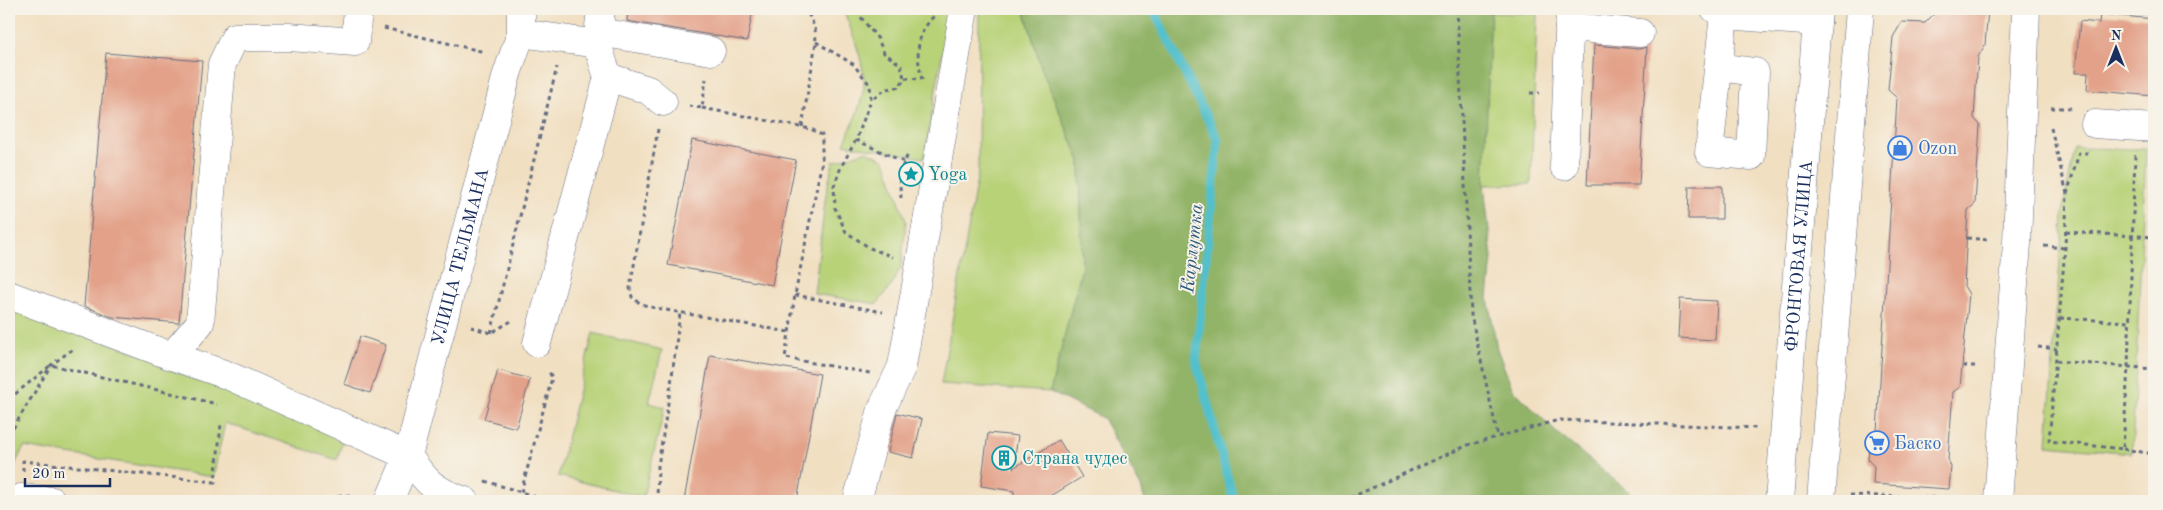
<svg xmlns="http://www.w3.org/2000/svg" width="2163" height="510" font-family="'Old Standard TT',serif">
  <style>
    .green { fill: #b8d278; stroke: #6a806b }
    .forest { fill: #92b468; stroke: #567263 }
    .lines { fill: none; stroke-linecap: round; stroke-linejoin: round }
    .stream { stroke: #53c0cb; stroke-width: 9 }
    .building { fill: #e3a189 }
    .minor-casing { stroke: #666d81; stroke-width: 29 }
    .path { stroke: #666d81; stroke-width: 3; stroke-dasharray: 4 4; stroke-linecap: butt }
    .minor { stroke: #fff; stroke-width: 28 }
    .labels { text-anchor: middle; stroke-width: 4; stroke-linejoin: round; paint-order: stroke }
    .shop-label { font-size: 18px; fill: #366cbe; stroke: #f7f3e8; text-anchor: start }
    .culture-label { font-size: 18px; fill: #0d838f; stroke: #f7f3e8; text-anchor: start }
    .street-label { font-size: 18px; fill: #1b2f5e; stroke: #f7f3e8 }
    .water-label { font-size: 19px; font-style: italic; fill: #2c5a7f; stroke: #f7f3e8 }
  </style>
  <rect width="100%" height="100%" fill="#f7f3e8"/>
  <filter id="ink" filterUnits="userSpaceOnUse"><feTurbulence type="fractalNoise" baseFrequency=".02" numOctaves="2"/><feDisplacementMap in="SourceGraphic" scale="10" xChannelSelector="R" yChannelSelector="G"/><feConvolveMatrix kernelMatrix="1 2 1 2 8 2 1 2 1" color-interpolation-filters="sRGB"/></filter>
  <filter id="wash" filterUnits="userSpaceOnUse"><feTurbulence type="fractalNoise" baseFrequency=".0096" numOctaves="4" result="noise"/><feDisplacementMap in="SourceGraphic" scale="20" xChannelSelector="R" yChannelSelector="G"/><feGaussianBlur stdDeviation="1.12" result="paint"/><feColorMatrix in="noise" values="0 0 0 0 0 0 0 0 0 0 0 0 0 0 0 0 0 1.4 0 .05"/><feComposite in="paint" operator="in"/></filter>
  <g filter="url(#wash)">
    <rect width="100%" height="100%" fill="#f1dfc1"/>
    <path class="green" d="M843 9H950L924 158 844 144C851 126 865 100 864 80 863 59 851 29 843 9Z
      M979 9H1024L1042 70 1080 161 1082 268 1050 392 941 384 978 173Z
      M1490 13 1537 14 1531 184 1484 185Z
      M2075 148 2146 149 2132 453 2047 445 2064 203Z
      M867 151 885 160 906 221 901 267 891 286 877 304 814 294 826 194 833 162Z
      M9 306 223 384 343 439 337 460 225 423 213 477 24 447 11 472 9 483Z
      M593 333 662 350 649 403 665 407 643 497 558 476Z"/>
    <path class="forest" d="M1024 9H1491L1484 185 1492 258 1488 298 1497 349 1512 388 1557 433 1634 496 1637 501H1145L1141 487 1103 418 1050 392 1082 268 1080 161 1042 70Z"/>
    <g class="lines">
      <path class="stream" d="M1153 9 1218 140 1196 361 1234 501"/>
    </g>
    <g id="blocks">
      <path class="building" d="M628 9H753L747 41 627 21Z
        M1939 9H1988L1985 45 1978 57 1974 118 1980 125 1975 204 1968 210 1964 286 1969 294 1960 387 1953 392 1948 459 1951 467 1949 489 1873 484 1874 466 1868 460 1870 435 1877 432 1897 98 1888 90 1893 37 1902 22 1925 23Z
        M2100 14 2154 19V96L2087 90 2088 73H2075L2080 21 2099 23Z
        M1594 45 1639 49 1647 47 1639 185H1587Z
        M106 53 202 61 179 323 112 317 84 306Z
        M692 140 796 160 772 285 668 265Z
        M1689 186H1722V219H1688Z
        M1680 299 1717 301 1715 340 1678 338Z
        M360 336 386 345 370 393 344 384Z
        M710 355 820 374 797 501H684Z
        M498 370 530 379 516 428 484 419Z
        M897 413 922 419 913 458 888 452Z
        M988 433 1018 436 1013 468 1059 440 1082 477 1051 496V501H1014V491L981 486Z"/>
    </g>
  </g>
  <g filter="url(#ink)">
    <use href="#blocks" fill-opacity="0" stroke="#666d81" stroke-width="1"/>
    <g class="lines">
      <g class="minor-casing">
        <g id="minor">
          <path d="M1715 9 1724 15 1817 22"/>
          <path d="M1569 27 1640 33"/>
          <path d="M599 32 711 51"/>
          <path d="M521 33 597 44 601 9"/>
          <path d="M1718 67 1755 72 1751 156 1709 152 1724 15"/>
          <path d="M608 77 648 90 663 102"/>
          <path d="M2095 124 2154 128"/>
          <path d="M1564 166 1570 9"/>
          <path d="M9 295 166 354 227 375 408 456C426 482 434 491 465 501"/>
          <path d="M537 343 608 77 597 44"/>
          <path d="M172 356 200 323 222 64 235 37H289L355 42 358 9"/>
          <path d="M21 501V498L52 501"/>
          <path id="s1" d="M389 501 408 456 507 74 521 33V9"/>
          <path d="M857 501 882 409 902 366 964 9"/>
          <path id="s2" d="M1779 501 1818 9"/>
          <path d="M1821 501 1860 9"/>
          <path d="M1998 501 2017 243 2026 9"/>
        </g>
      </g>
      <path class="path" d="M1457 9 1471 315 1498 437
        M856 11 878 39 884 53 901 65 904 78 900 87 886 89 871 100
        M384 28 485 52
        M816 42 853 64 870 85 871 100 856 140 841 167 834 186 835 208 846 232 870 248 893 257
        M905 78 921 79
        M922 80C916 54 915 36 934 16
        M1530 93H1539
        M689 106 702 108 706 79
        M702 108 811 129 822 135V161L795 295 785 358 870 373
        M2051 108H2072
        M802 127 816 42 815 28 806 9
        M2051 128 2067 194 2065 248 2049 441 2123 449 2128 367 2135 155
        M658 129 630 288 632 297 641 304 655 308 789 332
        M856 140 904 162
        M2067 194 2079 153H2089
        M901 198 899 174 909 152
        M2066 232 2154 237
        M1967 238 1990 240
        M2044 246 2065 248
        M795 295 883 312
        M2060 318 2130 322
        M471 327 491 333 513 320
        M491 333 557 67
        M2038 347 2057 349
        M2056 361 2154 369
        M1963 366H1979
        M9 399 51 365 217 404
        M9 435 51 365 73 349
        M2123 449 2154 454
        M23 471V461L215 482 221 424
        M485 481 550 501
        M521 492 552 378 548 369
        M1850 495 1971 499
        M331 501 341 495 351 496
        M657 501 658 466 671 384 680 313
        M1343 501 1468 445 1559 420 1757 428"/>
      <use href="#minor" class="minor"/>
    </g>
  </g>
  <defs>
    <g id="shop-ring" transform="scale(1.25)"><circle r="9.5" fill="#f7f3e8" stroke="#3f7fe0" stroke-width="1.5"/><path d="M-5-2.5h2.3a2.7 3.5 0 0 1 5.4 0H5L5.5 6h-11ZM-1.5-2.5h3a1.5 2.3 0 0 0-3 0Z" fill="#3f7fe0"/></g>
    <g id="sight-ring" transform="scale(1.25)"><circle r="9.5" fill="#f7f3e8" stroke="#0f9aa8" stroke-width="1.5"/><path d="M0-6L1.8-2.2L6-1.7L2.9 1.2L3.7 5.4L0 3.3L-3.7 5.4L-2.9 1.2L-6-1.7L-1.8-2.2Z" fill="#0f9aa8"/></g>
    <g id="supermarket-ring" transform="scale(1.25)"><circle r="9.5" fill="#f7f3e8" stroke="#3f7fe0" stroke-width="1.5"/><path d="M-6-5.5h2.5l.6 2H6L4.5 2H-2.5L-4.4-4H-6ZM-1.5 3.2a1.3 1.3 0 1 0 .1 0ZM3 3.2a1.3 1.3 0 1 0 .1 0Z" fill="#3f7fe0"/></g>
    <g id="building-ring" transform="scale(1.25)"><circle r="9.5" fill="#f7f3e8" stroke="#0f9aa8" stroke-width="1.5"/><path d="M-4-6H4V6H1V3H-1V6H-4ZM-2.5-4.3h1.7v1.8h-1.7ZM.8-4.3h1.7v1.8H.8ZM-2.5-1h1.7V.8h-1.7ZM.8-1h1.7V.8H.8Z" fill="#0f9aa8"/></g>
  </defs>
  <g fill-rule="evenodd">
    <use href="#shop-ring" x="1900" y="148"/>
    <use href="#sight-ring" x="911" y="174"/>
    <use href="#supermarket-ring" x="1877" y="443"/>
    <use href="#building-ring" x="1004" y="458"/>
  </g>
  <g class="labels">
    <g class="shop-label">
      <text x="1918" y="154">Ozon</text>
      <text x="1894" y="449">Баско</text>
    </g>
    <g class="culture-label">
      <text x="928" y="180">Yoga</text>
      <text x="1022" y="464">Страна чудес</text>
    </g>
    <g class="street-label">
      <text dy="6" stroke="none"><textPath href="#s2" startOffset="246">ФРОНТОВАЯ УЛИЦА</textPath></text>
      <text dy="6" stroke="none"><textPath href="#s1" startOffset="255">УЛИЦА ТЕЛЬМАНА</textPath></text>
    </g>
    <g class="water-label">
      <text transform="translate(1191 248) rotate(-84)" y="7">Карлутка</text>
    </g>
  </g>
  <rect width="2163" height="510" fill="none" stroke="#f7f3e8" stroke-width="30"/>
  <g transform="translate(2116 48)" stroke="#f7f3e8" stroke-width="4" paint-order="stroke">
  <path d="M0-4L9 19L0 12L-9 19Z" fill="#1b2f5e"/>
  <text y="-8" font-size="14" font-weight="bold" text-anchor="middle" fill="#1b2f5e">N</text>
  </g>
  <path d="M25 478v8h85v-8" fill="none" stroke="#1b2f5e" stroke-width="2.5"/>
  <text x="32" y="478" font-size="15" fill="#1b2f5e" stroke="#f7f3e8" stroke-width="4" paint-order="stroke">20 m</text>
</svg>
